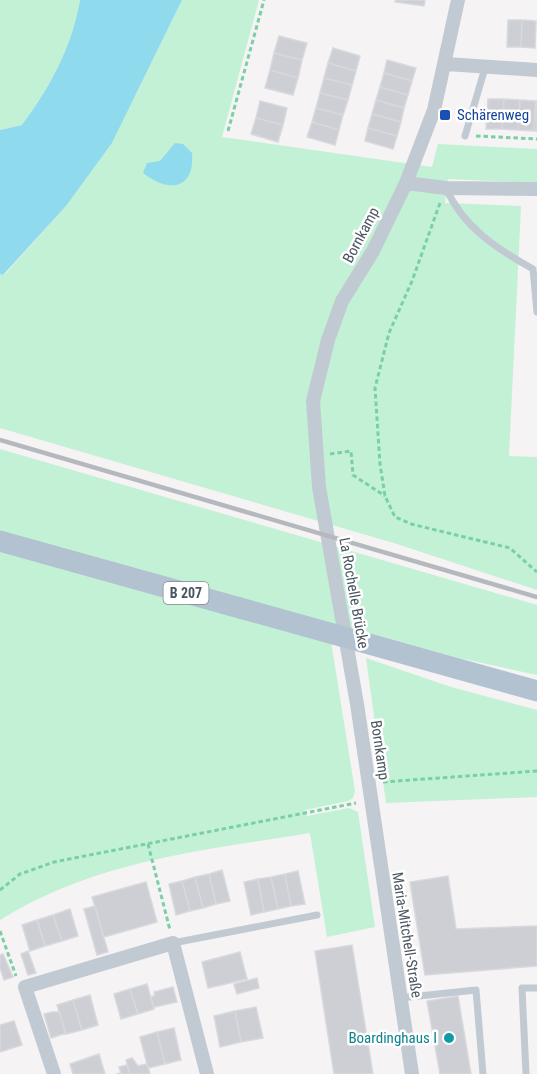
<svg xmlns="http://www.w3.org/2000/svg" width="537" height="1074" font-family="'Roboto Condensed',sans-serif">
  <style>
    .green { fill: #c3f1d5 }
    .water { fill: #90daee }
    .building { fill: #cdcfd5; stroke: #d7d9de; stroke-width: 1.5 }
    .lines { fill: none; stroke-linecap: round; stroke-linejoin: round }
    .path { stroke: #7ad0a6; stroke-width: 3; stroke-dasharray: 4.5 3; stroke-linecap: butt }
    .service { stroke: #c1cad2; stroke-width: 7 }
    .minor { stroke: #c1cad2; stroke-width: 14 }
    .primary { stroke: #b3c2d1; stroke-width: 21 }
    .rail { stroke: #b5b8bd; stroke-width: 4.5 }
    .transit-dot { fill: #1a4fb4; stroke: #fff; stroke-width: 2 }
    .culture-dot { fill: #0f9aa8; stroke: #fff; stroke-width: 2 }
    .labels { text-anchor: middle; stroke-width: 5; stroke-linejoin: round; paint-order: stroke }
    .shield { fill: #fff; stroke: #808990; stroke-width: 1.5 }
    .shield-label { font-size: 14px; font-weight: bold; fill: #4a5661 }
    .transit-label { font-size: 15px; fill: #164399; stroke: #fff; text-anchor: start }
    .street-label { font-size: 15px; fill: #4a5661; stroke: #fff }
    .culture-label { font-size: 15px; fill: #0d838f; stroke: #fff; text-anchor: end }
  </style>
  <rect width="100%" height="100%" fill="#f5f3f3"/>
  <path class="green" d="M0 0H80C72 47 50 87 22 125L0 130Z
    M182 0H259L222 137 432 167 438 144 537 149V183L448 179 445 203 521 206 509 456 537 457V590L397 544 0 428V274L4 275 66 206 112 143Z
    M0 449 537 605V675L459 658 328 623 355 791 353 798 348 801 305 810 307 816 349 808 358 812 375 927 327 937 310 833C200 851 97 860 0 920Z
    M366 658 451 687 537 710V797L386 803Z"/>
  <path class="water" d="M80 0H182L112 143 66 206 3 275 0 274V130L22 125C50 87 72 47 80 0Z
    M175 143 183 144 192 153C195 190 168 193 143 173L147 163 160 161Z"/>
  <path class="building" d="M396 0H425L424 6 395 2Z
    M508 20H522L521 47H507Z
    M522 20 536 21 535 48 521 47Z
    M279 36 307 43 302 60 274 53Z
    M333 48 360 56 356 71 328 63Z
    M274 53 302 60 298 78 270 70Z
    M387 60 416 68 412 81 384 73Z
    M328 63 356 71 352 85 324 78Z
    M270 70 298 78 293 95 265 88Z
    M384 73 412 81 408 95 380 87Z
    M324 78 352 85 348 100 320 93Z
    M380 87 408 95 404 108 376 100Z
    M320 93 348 100 343 115 316 108Z
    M488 99H504L502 129H486Z
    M504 99 520 100 518 130 502 129Z
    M376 100 404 108 401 122 372 114Z
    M520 100 536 101 534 131 518 130Z
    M260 101 287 108 283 125 256 118Z
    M536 101H537V131H534Z
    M316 108 343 115 339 130 312 122Z
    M372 114 401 122 397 136 368 128Z
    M256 118 283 125 278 142 251 134Z
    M312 122 339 130 335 145 307 137Z
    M368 128 397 136 393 149 365 141Z
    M222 870 230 901 216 904 209 874Z
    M298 871 305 904 291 906 285 874Z
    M209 874 216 904 203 908 195 877Z
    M285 874 291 906 278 909 271 877Z
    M448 876 456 929 537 926V966L425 975 410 882Z
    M195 877 203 908 190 911 182 881Z
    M271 877 278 909 264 912 258 879Z
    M258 879 264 912 251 915 244 882Z
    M182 881 190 911 176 915 169 884Z
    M146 882 157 922 104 937 92 897Z
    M95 906 108 952 97 955 84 909Z
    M70 909 78 936 62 941 53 915Z
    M53 915 62 941 45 946 37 920Z
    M37 920 45 946 30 951 22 925Z
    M352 945 373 1074H334L315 951Z
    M28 951 36 973 28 975 21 954Z
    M240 952 247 979 208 988 202 962Z
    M3 954 13 977 4 980 0 968V955Z
    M257 978 259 988 237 994 234 984Z
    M147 984 154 1009 138 1014 130 989Z
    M173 987 177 1002 154 1007 151 997 155 995 154 992Z
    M130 989 138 1014 121 1019 114 994Z
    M90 995 98 1025 82 1030 73 1000Z
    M458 996 471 1074H440L427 1001Z
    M73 1000 82 1030 66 1034 57 1005Z
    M256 1007 263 1038 241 1042 235 1011Z
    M235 1011 241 1042 220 1047 214 1016Z
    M52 1012H59L66 1033 51 1038 44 1014Z
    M14 1021 22 1045 0 1052V1025Z
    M174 1028 181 1060 165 1064 157 1032Z
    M157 1032 165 1064 148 1068 140 1037Z
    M99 1054 105 1074H73L70 1064Z
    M132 1058 138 1066 147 1064 150 1074H130L126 1060Z
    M127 1065 130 1074H116L121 1073 119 1067Z"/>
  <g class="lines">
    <path class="path" d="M228 131 264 0
      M476 136 537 139
      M440 203 412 281 389 333 375 388 380 464 385 496 395 517 411 524 510 548 537 572
      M330 454 351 451 353 475 385 496
      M383 782 537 771
      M148 844 170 930
      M0 890 20 874 54 862 356 803
      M0 931 16 976"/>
    <path class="service" d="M465 136 485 68
      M446 188C463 227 497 249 533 269L537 312
      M173 943 317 915
      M400 998 476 990 483 1074
      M526 1074 522 988H537"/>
    <path class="minor" d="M446 64 537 70
      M406 183 446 188 537 189
      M54 1074 25 987 173 943 207 1074
      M412 1074 357 704 319 487 313 401 328 340 342 301 373 251 406 183 434 110 458 0"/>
    <path class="primary" d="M0 541 537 691"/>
    <path class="rail" d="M0 440 537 597"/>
  </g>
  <rect class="transit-dot" x="439" y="109" width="12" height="12" rx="3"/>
  <circle class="culture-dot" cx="449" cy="1038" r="6"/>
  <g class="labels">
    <rect class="shield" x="163.5" y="582" width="45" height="22" rx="4.5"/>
    <g class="shield-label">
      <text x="186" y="598">B 207</text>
    </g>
    <g class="transit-label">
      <text x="457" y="120">Schärenweg</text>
    </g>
    <g class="street-label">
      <text transform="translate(361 235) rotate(-62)" y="5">Bornkamp</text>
      <text transform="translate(354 593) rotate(80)" y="5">La Rochelle Brücke</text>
      <text transform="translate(380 750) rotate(82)" y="5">Bornkamp</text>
      <text transform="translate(407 935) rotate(81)" y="5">Maria-Mitchell-Straße</text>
    </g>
    <g class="culture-label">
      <text x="437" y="1043">Boardinghaus I</text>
    </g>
  </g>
</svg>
